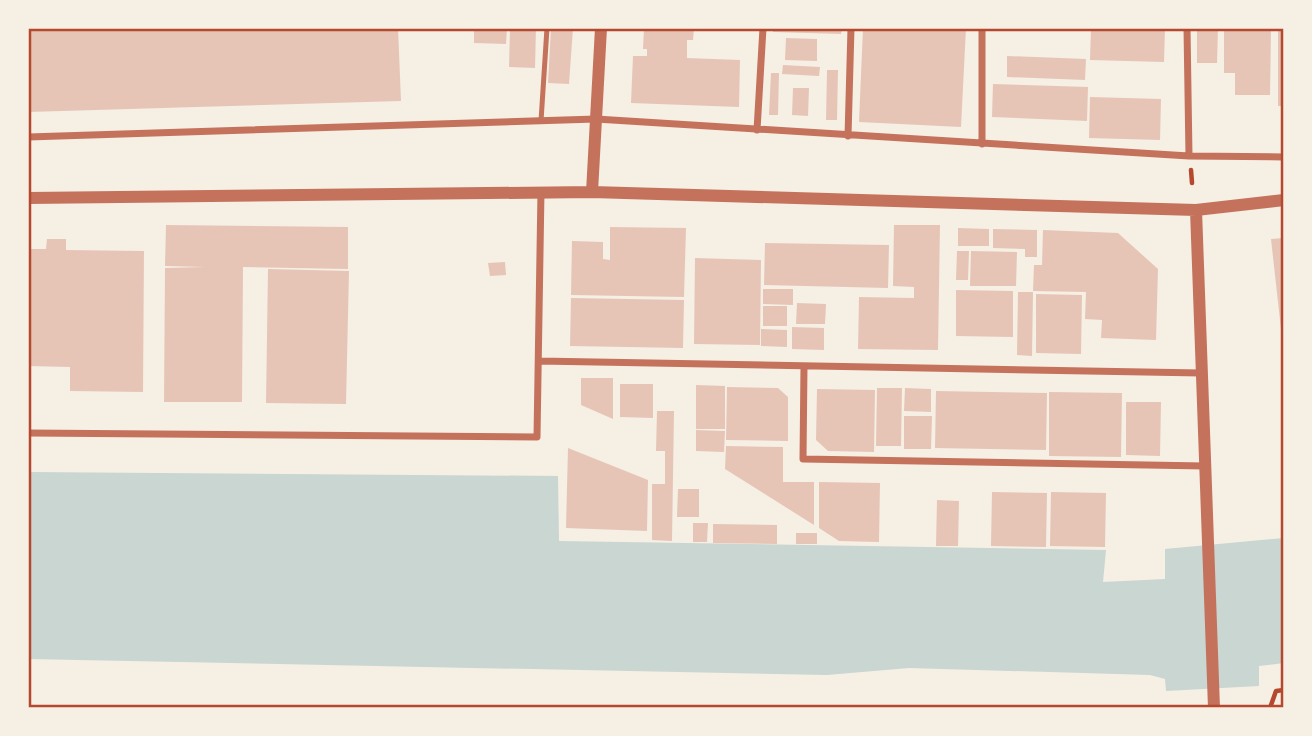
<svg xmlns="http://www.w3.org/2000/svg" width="1312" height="736" font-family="Mulish,sans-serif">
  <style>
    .water { fill: #c9d6d2 }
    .building { fill: #e6c5b7 }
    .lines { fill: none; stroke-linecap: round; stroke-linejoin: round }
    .path { stroke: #b5482f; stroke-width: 4.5 }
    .service { stroke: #c5725c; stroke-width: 5 }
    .minor { stroke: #c5725c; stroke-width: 7 }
    .tertiary { stroke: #c5725c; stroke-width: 12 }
    .neatline { fill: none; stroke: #b5482f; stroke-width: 2.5 }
  </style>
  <rect width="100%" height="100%" fill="#f6efe4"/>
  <path class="water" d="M28 472 558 476 559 541 1106 550 1103 582 1165 579V549L1284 538V663L1259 666V686L1166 691 1165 679 1150 675 909 668 827 675 28 659Z"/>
  <path class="building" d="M28 28H398L401 101 28 112Z
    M474 28H507L506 44 474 43Z
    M510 28H536L535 68 509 67Z
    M551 28H573L569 84 548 83Z
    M644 28H694L693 40H687V58L740 60 739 107 631 103 633 56H647V49H643Z
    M773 28H842L841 34 773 32Z
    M863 28H966L961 127 859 122Z
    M1091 28H1165L1164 62 1090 60Z
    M1197 28H1218L1217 63H1197Z
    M1224 28H1271L1270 95H1235V73H1224Z
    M1278 28H1284V106H1278Z
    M786 38 817 39V61L785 60Z
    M1007 56 1086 59 1085 80 1007 77Z
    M783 65 820 67 819 76 782 74Z
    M827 70H838L837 120H826Z
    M771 73H779L778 115H769Z
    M993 84 1088 87 1087 121 992 117Z
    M793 88H809L808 116 792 115Z
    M1090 97 1161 99 1160 140 1089 138Z
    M166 225 348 227V269L243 267 242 402H164L165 268 205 267 165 266Z
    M894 225H940L938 350 858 349 859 297 914 298V287L893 286Z
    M610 227 686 228 684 297 571 295 572 241 603 242V259L610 260Z
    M958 228 989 229V246H958Z
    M993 229 1037 230V257H1025V249L993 248Z
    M1043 230 1118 233 1158 269 1156 340 1101 338 1102 320 1085 319 1086 292 1033 291 1034 265H1042Z
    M1284 238V338H1282L1271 239Z
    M47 239H66V250L144 251 143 392 70 391V367L28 366V249H46Z
    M765 243 889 245 888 288 764 285Z
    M957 251H969L968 280H956Z
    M971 251 1017 252 1016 286H970Z
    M695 258 761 260 760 345 694 344Z
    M505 262 506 275 490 276 488 263Z
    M268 269 349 271 346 404 266 403Z
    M763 289H793V305L763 304Z
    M956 290 1013 291V337L956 336Z
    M1018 292H1033L1032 356 1017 355Z
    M1036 294 1082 295 1081 354 1036 353Z
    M571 298 684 300 683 348 570 346Z
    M797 303 826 304 825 324H796Z
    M763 306H787V326H763Z
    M792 327 824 328V350L792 349Z
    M761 329 787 330V347L761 346Z
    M581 378H613V419L581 405Z
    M620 384H653V418L620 417Z
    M696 385 725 386V429H696Z
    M727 387 778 388 788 397V441L726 440Z
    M877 388H902L901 446H876Z
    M905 388 931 389V412L904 411Z
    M817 389 875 390 874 452 828 451 816 440Z
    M936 391 1047 393 1046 450 935 448Z
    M1049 392 1122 393 1121 457 1049 456Z
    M1126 402H1161L1160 456 1126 455Z
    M657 411H674L672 541 652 540V484H665V451H656Z
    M904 416H932L931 449H904Z
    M696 430 725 431 724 452 696 451Z
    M726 446 783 447V482H814V525L725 469Z
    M568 448 648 480 647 531 566 528Z
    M819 482 880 483 879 542 839 541 819 528Z
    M678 489H699V517H677Z
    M992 492 1047 493 1046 547 991 546Z
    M1051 492 1106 493 1105 547 1050 546Z
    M937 500 959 501 958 546H936Z
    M693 523H708L707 542H693Z
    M713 524 777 525V544L713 543Z
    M796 533H817V544H796Z"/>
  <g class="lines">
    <path class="path" d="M1191 170 1192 183
      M1270 708 1276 691 1284 690"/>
    <path class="service" d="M541 121 547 28"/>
    <path class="minor" d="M1187 28 1189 156
      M757 130 763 28
      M848 136 851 28
      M28 137 596 119 1189 156 1284 157
      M982 144V28
      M539 361 1201 373
      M804 366 803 459 1205 466
      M28 433 537 437 541 191"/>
    <path class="tertiary" d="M592 192 601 28
      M28 198 592 192 1196 210 1284 200
      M1196 210 1214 708"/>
  </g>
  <rect width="1312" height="736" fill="none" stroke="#f6efe4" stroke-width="60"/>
  <rect x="30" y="30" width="1252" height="676" class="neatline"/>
</svg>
